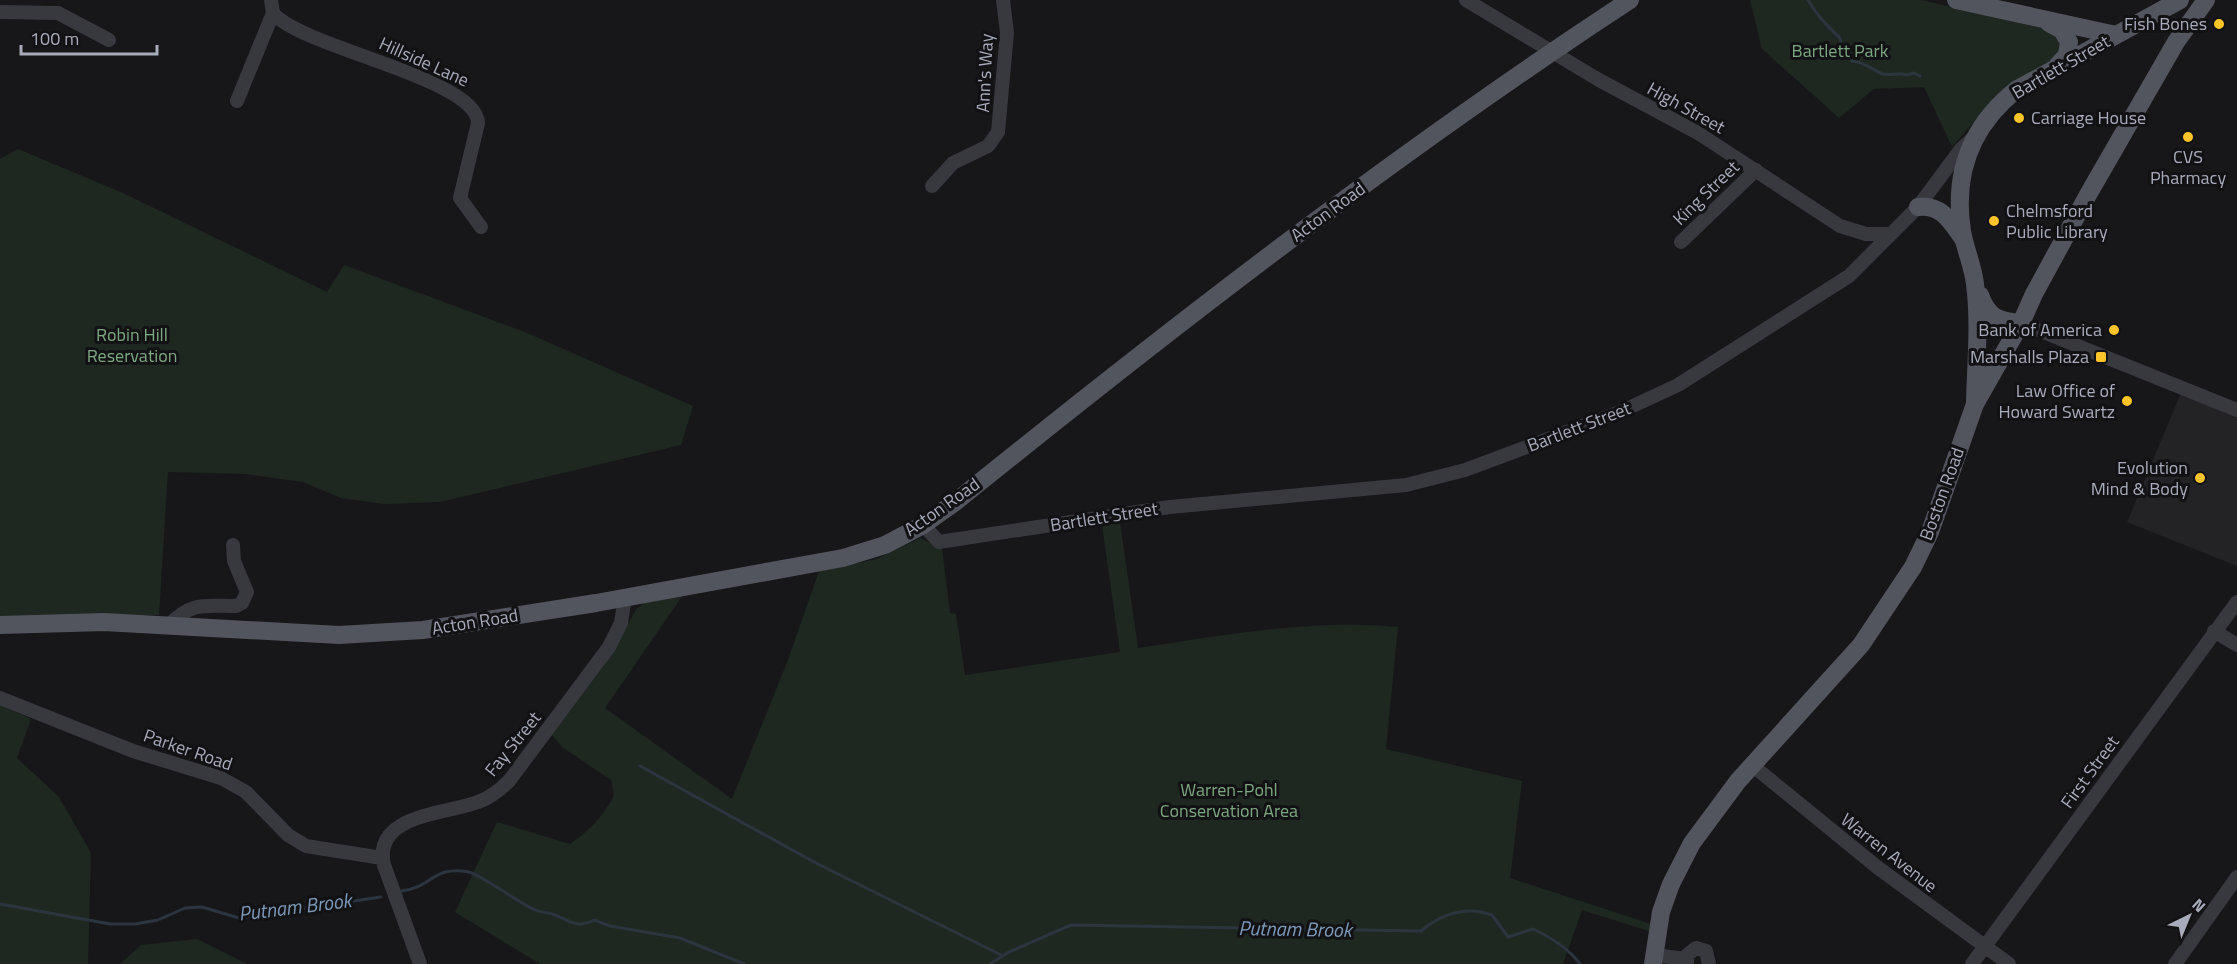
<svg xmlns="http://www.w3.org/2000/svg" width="2237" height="964" font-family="'Titillium Web',sans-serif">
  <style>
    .built { fill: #232326 }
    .green { fill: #1e2820 }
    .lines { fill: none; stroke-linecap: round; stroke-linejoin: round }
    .stream { stroke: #2c353f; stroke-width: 3 }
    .minor { stroke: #38383f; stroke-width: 14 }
    .major { stroke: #53555e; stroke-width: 18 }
    .poi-dot { fill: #ffc429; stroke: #121214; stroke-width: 2 }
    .labels { text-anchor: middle; stroke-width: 6; stroke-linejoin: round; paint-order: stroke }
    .poi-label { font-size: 18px; fill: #a8acba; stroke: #121214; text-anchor: end }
    .park-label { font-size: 18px; fill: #7da782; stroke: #121214 }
    .street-label { font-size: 18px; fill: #a8acba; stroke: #121214 }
    .water-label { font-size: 20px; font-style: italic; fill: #7c99b8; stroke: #121214 }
  </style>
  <rect width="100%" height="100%" fill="#171719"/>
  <path class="built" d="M2181 393 2237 416V566L2127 522Z"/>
  <path class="green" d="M1750 0H1921L2055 31 2060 34V56L2000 92 1952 147 1924 87 1874 89 1839 118 1762 49Z
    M18 149 123 193 327 292 344 265 525 332 693 406 681 445 440 502 384 504 341 498 303 482 245 474 168 472 159 615 0 618V159Z
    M1120 522 1138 648C1223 635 1312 619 1398 627L1386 749 1522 781 1510 878 1651 924 1649 931 1582 910 1563 964H540L455 912 497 822 570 844C589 831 603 817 614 795L611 780 562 747 552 735 604 666 637 608 644 603 683 595 605 708 732 799 788 660 819 571 877 559 920 538 942 548 950 613 956 614 965 675 1120 652 1102 525Z
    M0 705 31 719 17 758 59 797 91 853 88 964H0Z
    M197 939 247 964H120L141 945Z"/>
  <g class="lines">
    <path class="stream" d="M1808 0C1816 14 1828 27 1840 38L1842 49 1852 61C1865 62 1872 70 1883 74 1892 76 1899 72 1907 75L1914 73 1920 76
      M640 766 814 862 1003 956
      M401 891C432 888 432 865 469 872 478 873 519 903 533 909 540 913 548 912 555 915 571 921 577 929 594 920L610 926 680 938 744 964
      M0 904 110 924H135L158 920 185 908 202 907 239 918 381 897
      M990 964 1009 952 1071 925 1421 931C1442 913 1467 906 1492 915L1508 937 1533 929C1550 937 1569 949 1580 964"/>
    <path class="minor" d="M1466 0 1599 80 1698 133 1840 226 1866 234H1891
      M0 12 58 13 109 40
      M273 13C302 48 477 78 478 123L460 198 481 227
      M237 101 273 13 271 0
      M932 186 953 163 988 146 998 132 1007 33 1003 0
      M1681 242 1756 170
      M2021 323 2237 410
      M923 525 939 542 1170 507 1406 485 1465 470 1620 412 1678 385 1849 276 1918 207 1961 149 1972 139
      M168 626C192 601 204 606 236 606L242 603 247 592 234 561 233 545
      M2214 631 2237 645
      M0 698 133 751 221 778 246 792 288 835 306 846 382 858
      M1752 765 1877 867 2009 964
      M1654 955 1686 959
      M420 964 384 865C372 814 447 814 478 802 490 798 500 790 509 781L609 647 621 623 625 597
      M1687 964V955L1696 948 1706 951 1709 964
      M1972 964 2237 602
      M2175 964 2237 877"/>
    <path class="major" d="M1956 0 2116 35
      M2049 23 2062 30 2069 42 2067 55 2057 66
      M1918 207C1942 204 1951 222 1964 240
      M1980 295C1988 318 1999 321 2021 323
      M1975 402C1976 363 1980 323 1975 284 1973 266 1965 249 1962 231 1953 173 1971 126 2016 90L2180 0
      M0 625 104 622 339 635 423 630 596 603 843 558 885 545 923 525 954 503C1172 327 1395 154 1630 0
      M1653 964 1661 912 1671 884 1692 843 1738 781 1861 645 1913 567 1930 532 1975 404 2021 323 2034 294 2089 193 2176 42 2206 0"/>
  </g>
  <g class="poi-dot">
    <circle cx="2219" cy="24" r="6"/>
    <circle cx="2019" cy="118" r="6"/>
    <circle cx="2188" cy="137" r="6"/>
    <circle cx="1994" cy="221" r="6"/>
    <circle cx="2114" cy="330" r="6"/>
    <rect x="2095" y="351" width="12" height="12" rx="3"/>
    <circle cx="2127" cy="401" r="6"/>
    <circle cx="2200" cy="478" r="6"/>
  </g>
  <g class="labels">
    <g class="poi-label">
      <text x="2207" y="30">Fish Bones</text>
      <text x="2031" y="124" text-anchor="start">Carriage House</text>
      <text x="2188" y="163" text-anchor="middle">CVS<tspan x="2188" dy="21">Pharmacy</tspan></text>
      <text x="2006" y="217" text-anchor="start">Chelmsford<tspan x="2006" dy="21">Public Library</tspan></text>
      <text x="2102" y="336">Bank of America</text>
      <text x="2089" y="363">Marshalls Plaza</text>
      <text x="2115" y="397">Law Office of<tspan x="2115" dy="21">Howard Swartz</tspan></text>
      <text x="2188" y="474">Evolution<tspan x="2188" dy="21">Mind &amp; Body</tspan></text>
    </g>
    <g class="park-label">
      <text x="1840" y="57">Bartlett Park</text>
      <text x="132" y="341">Robin Hill<tspan x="132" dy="21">Reservation</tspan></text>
      <text x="1229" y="796">Warren-Pohl<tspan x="1229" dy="21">Conservation Area</tspan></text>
    </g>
    <g class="street-label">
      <text transform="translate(424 62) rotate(24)" y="6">Hillside Lane</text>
      <text transform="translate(2061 67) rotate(-30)" y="6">Bartlett Street</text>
      <text transform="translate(985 73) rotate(-87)" y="6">Ann's Way</text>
      <text transform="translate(1686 108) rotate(29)" y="6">High Street</text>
      <text transform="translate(1706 193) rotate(-44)" y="6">King Street</text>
      <text transform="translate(1328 212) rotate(-36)" y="6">Acton Road</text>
      <text transform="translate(1579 427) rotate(-21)" y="6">Bartlett Street</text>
      <text transform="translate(1942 494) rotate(-70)" y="6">Boston Road</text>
      <text transform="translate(942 507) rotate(-35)" y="6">Acton Road</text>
      <text transform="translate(1104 517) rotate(-9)" y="6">Bartlett Street</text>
      <text transform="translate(475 622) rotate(-9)" y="6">Acton Road</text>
      <text transform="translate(513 744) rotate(-51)" y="6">Fay Street</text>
      <text transform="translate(188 750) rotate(19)" y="6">Parker Road</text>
      <text transform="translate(2090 772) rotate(-54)" y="6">First Street</text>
      <text transform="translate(1889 853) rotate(38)" y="6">Warren Avenue</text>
    </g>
    <g class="water-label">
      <text transform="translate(295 907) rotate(-7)" y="7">Putnam Brook</text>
      <text transform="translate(1295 929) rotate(1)" y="7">Putnam Brook</text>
    </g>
  </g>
  <g transform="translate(2189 916) rotate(43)" stroke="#121214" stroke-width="4.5" paint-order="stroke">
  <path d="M0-4.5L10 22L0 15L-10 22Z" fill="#a8acba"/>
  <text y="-9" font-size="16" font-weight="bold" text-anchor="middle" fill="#a8acba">N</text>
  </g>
  <path d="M21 45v9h136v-9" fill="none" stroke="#a8acba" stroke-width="3"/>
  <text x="30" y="45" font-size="18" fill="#a8acba" stroke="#121214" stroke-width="4.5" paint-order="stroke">100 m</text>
</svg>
